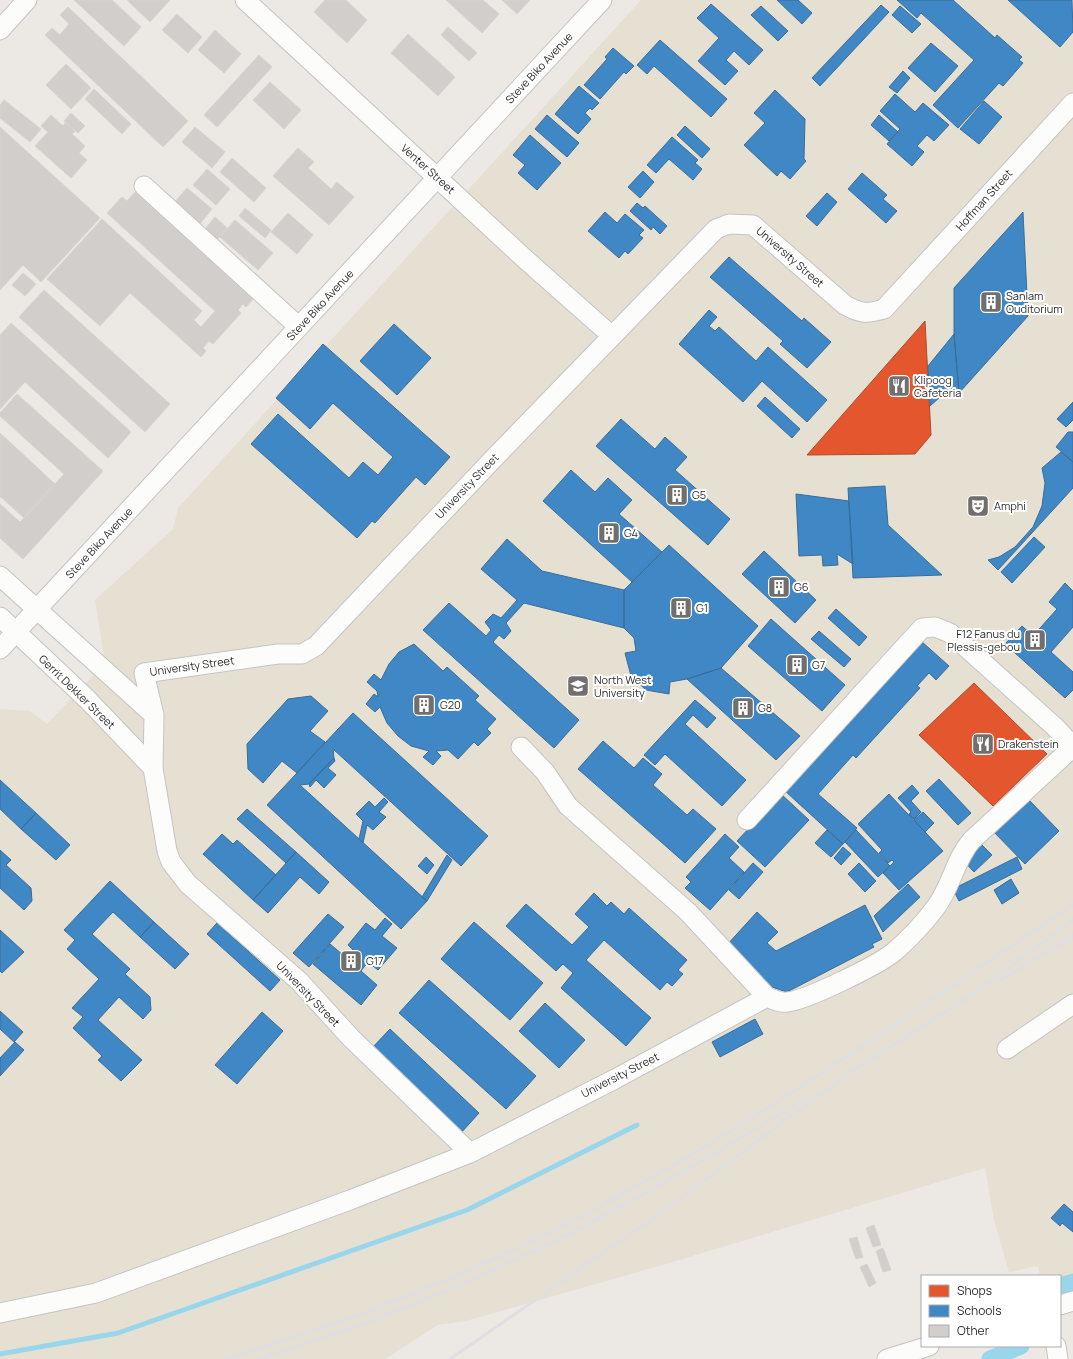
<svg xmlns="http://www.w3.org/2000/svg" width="1073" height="1359" font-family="Manrope,sans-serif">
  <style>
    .education { fill: #e6e0d3 }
    .shops { fill: #e4572e; stroke: #ad4b2e }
    .schools { fill: #3f88c5; stroke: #3a6d98 }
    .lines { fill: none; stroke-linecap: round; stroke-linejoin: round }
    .stream { stroke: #99d6ec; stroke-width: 5 }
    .canal { stroke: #99d6ec; stroke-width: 17 }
    .building { fill: #d1cecb; stroke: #d7d4d0 }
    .minor-casing { stroke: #c5c4c5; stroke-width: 21 }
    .minor { stroke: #fcfcfb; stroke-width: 19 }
    .rail { stroke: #dfdfe1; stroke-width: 3 }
    .labels { text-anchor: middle; stroke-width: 4; stroke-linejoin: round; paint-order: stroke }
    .street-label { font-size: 11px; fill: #2e2e2e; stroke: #fff }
    .poi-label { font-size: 11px; fill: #2e2e2e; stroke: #fff; text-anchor: start }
  </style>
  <rect width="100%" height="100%" fill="#ece8e4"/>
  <path class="education" d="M641 0H1073V1278L1060 1281V1276H1040L1038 1266 1009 1272 994 1220 985 1168 666 1264 466 1321 438 1325 385 1359H0V709L30 711 47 724 105 663 95 600 173 529 178 508Z"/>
  <path class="shops" d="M925 321 931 435 915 454 807 455Z
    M974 683 1047 754 993 806 919 735Z"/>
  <path class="schools" d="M777 0H798L812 13 802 24Z
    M897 0H953L995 38 997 35 1022 57 1019 60 1023 63 1003 86 999 83 958 128 933 105 974 60 921 13 917 18Z
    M1008 0H1072L1073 32 1060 47Z
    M711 4 763 50 749 65 734 51 726 60 738 71 725 85 698 61 719 38 697 18Z
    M881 5 889 12 820 86 812 78Z
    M761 6 788 31 778 41 751 15Z
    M900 6 921 24 912 33 892 15Z
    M660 40 727 99 711 117 654 66 647 74 637 65Z
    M931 43 958 66 935 92 908 68Z
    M613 48 634 66 626 74 624 72 600 99 584 85 607 59 605 57Z
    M903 71 910 78 897 93 889 87Z
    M579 86 599 103 592 110 590 108 585 113 591 119 578 134 555 114Z
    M775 90 805 119 804 159 806 161 790 179 781 171 777 176 744 145 765 123 754 113Z
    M895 94 915 112 923 103 949 125 934 141 927 135 917 146 924 152 912 166 887 144 900 129 880 111Z
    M984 101 1002 117 979 144 960 129Z
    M547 115 579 143 567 157 535 129Z
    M879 115 898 132 889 141 871 125Z
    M685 126 710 149 702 158 677 135Z
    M530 135 561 163 537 190 518 173 525 165 513 155Z
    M672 137 698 160 695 163 702 169 693 180 669 159 656 173 647 165Z
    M643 171 654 182 640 198 628 187Z
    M862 173 887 195 883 199 897 211 886 223 848 189Z
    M827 193 837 202 817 226 806 216Z
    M637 203 643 208 645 206 667 226 660 234 653 227 651 230 630 211Z
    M605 212 617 223 625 214 644 230 639 235 643 238 628 254 625 251 619 258 588 231Z
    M1023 212 1028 316 959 393 954 334V288Z
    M729 257 802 321 804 318 831 342 807 368 780 344 783 341 710 277Z
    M709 310 717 317 709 326 715 331 719 327 756 361 768 347 827 400 807 422 762 381 743 402 679 344Z
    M394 324 431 358 397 395 360 361Z
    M954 334 959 393 939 398 930 406 928 366Z
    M323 344 450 457 425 485 416 477 375 523 372 521 357 538 251 444 278 414 349 478 363 462 378 475 393 457 333 403 310 429 276 398Z
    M765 397 800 429 792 438 757 406Z
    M1073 402V420L1066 427 1057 419Z
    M621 419 655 449 665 437 687 457 675 470 730 519 708 545 596 446Z
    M1068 432H1073V462L1056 447Z
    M1061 452 1073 462V488L998 570 988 560 999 557 1015 547 1033 527 1042 506 1045 483 1042 468Z
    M571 470 595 492 608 478 632 500 619 514 662 552 632 582 543 501Z
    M885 486 888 525 942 575 853 578 848 488Z
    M796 494 849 501 853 564 837 554 838 565 823 566 822 555 799 556Z
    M1034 537 1045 547 1012 583 1001 572Z
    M507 539 542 571 624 590V628L524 603 506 623 511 631 504 639 499 635 493 642 579 720 554 748 423 630 449 603 486 636 491 630 485 622 493 614 501 618 517 600 481 569Z
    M669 545 758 626 721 668 687 679 670 682 669 694 646 690 631 676 625 653 636 651 634 638 624 628V590Z
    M764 551 816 600 795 623 742 574Z
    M1065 583 1073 591V627L1051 652 1073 672V690L1065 698 1005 644 1022 626 1033 636 1057 609 1049 602Z
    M836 609 867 637 859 646 828 618Z
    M771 619 845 685 822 711 748 646Z
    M819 631 851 659 844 667 811 639Z
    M921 641 949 666 936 680 929 673 917 686 920 688 856 758 853 755 818 794 857 828 843 844 784 790Z
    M414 644 443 671 447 667 479 696 475 700 496 719 487 729 491 733 478 746 474 742 458 759 448 750 436 751 441 756 433 765 423 757 429 751 411 746 398 736 387 723 380 707 375 712 366 704 374 694 378 697 377 691 367 682 374 674 381 680 389 664 399 652Z
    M721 668 800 736 776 760 687 679Z
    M311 696 328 711 310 731 325 742 297 773 282 761 263 783 248 769 247 744 288 699Z
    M695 700 716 718 707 728 693 715 685 724 746 780 722 806 665 754 655 765 644 755Z
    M353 713 488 836 461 866 333 749 334 758 309 784 300 785 427 901 401 929 267 805Z
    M603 741 634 768 643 758 662 774 653 785 687 815 693 809 716 829 685 863 578 769Z
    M334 758 335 761 328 768 336 775 324 788 316 780 310 787 309 784Z
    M939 779 971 813 958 825 926 791Z
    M0 780 36 813 21 829 0 809Z
    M912 785 919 793 911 801 921 812 914 819 909 814 911 812 898 798Z
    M781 794 809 820 765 867 737 841Z
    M889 794 943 851 899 890 883 873 894 862 892 860 888 863 879 853 882 850 858 824Z
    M384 798 388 802 379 812 386 817 373 830 367 825 363 843 359 839 363 821 356 814 369 801 375 807Z
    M1027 798 1059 831 1025 864 993 831Z
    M247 809 296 852 286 863 237 819Z
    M923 812 934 823 925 832 914 820Z
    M36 813 70 845 56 860 21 829Z
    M827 830 843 844 831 857 815 843Z
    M856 830 890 866 878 877 845 842Z
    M222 834 233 844 237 840 276 875 253 900 203 854Z
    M725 834 739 847 729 858 744 872 710 910 685 888 691 882 686 877Z
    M979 842 992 855 974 872 962 859Z
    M843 847 851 854 841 865 834 858Z
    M0 850 11 860 6 865 31 888 32 901 24 910 0 888Z
    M296 852 329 882 319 894 300 877 268 913 253 900Z
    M447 855 452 860 427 901 422 897Z
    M426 857 434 865 427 874 418 866Z
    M1017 857 1022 869 959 901 953 889Z
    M753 863 763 872 739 899 729 890Z
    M859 863 876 881 865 892 848 874Z
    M1011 879 1019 893 1002 904 994 890Z
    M110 881 154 922 140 937 113 912 92 934 130 969 125 974 150 997 151 1010 143 1019 119 997 98 1020 142 1060 121 1081 98 1060 102 1056 73 1028 83 1017 72 1008 99 979 67 949 75 940 64 930Z
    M908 884 920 897 883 932 874 916Z
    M594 893 607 906 611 902 624 914 629 908 687 960 678 970 683 974 672 986 667 982 660 990 604 940 586 960 651 1018 626 1046 561 988 573 973 563 964 556 971 506 926 526 904 572 945 589 927 575 914Z
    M865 905 882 939 872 944 874 947 787 992 769 986 726 946 757 912 778 932 767 943 776 951Z
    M328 914 344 927 309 967 293 953Z
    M385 918 392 924 382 936 397 948 378 970 368 962 361 971 377 985 361 1005 313 964 330 944 349 960 355 952 348 945 366 923 375 930Z
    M154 922 189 954 175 969 140 937Z
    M474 922 543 983 510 1020 441 959Z
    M217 923 280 980 270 991 207 934Z
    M0 930 24 952 2 973 0 971Z
    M429 980 536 1076 506 1109 399 1013Z
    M545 1003 585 1040 559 1068 519 1031Z
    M0 1011 23 1032 14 1042 0 1029Z
    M262 1012 283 1031 237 1084 215 1065Z
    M755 1019 763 1034 720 1057 712 1042Z
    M390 1029 479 1113 461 1133 371 1049Z
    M15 1042 24 1050 0 1076V1058Z
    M1064 1204 1073 1212V1232L1062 1223 1060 1226 1051 1218Z"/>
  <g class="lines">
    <path class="stream" d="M0 1354 118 1333 467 1210 637 1125"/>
    <path class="canal" d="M1060 1286 1073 1282
      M990 1359 1021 1346"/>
  </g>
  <path class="building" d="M74 0H112L141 27 124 46Z
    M127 0H170L150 22Z
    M325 0H346L367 20 347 43 314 12Z
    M446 0H483L499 14 482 33Z
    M502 0H530L517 14Z
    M68 7 188 121 163 147 45 35 52 28 60 35 69 24 60 15Z
    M177 14 202 37 188 53 162 30Z
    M448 27 477 53 469 61 441 35Z
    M215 30 241 54 224 73 198 50Z
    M408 34 455 77 438 96 391 53Z
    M259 55 272 67 217 127 204 115Z
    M66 64 91 88 71 109 46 85Z
    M270 82 301 110 284 129 253 100Z
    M94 89 131 124 122 134 85 99Z
    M4 100 41 129 30 142 0 118V105Z
    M71 113 85 126 78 133 64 121Z
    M51 115 63 126 65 123 75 131 72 134 85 146 79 153 87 160 71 178 35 146 48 132 41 126Z
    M0 127 100 218 41 282 23 265 0 290Z
    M195 127 225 152 212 168 182 142Z
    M298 148 314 162 308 168 331 189 337 182 354 197 329 225 273 176Z
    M232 158 266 188 254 202 220 172Z
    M207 169 230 189 216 205 193 185Z
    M187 188 212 209 199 225 174 203Z
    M135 192 253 299 246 307 243 304 238 310 241 313 213 344 209 341 203 348 206 351 201 357 130 293 100 326 47 279 102 219 202 311 194 320 201 327 215 311 107 213 122 197 127 201Z
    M245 208 271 230 265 238 239 216Z
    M288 213 313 235 297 254 271 232Z
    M215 217 227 228 216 241 204 230Z
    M235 220 273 253 258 270 220 237Z
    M23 273 36 284 25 296 12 285Z
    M44 290 170 404 145 432 19 317Z
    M11 323 131 432 108 458 25 382 0 409V335Z
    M17 394 103 471 23 559 0 538V504L20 522 64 474 0 416V413Z
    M0 433 55 484 24 518 1 497 0 498Z
    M874 1225 881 1245 873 1247 866 1228Z
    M857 1237 863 1257 856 1259 849 1239Z
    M883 1248 891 1270 883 1272 876 1251Z
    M867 1264 876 1283 869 1287 860 1267Z"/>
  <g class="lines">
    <g class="minor-casing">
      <path id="minor" d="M245 0 525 259 612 336
        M0 30 27 0
        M144 186 299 327
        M0 576 154 715
        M0 617 87 699 153 768
        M0 649 602 0
        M521 747 545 772 568 806 688 912 767 997C774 1000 780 1003 787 1002 807 1000 878 965 894 952 909 939 924 923 936 907 951 887 955 860 971 841L1073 747
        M747 820 922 628 935 627 950 633 1055 727 1073 746
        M767 997 615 1079 470 1153 351 1038 299 981 188 884 171 862 167 851 153 768 154 715 144 673 278 654H302L316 646 496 456 716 229 729 224 753 225 845 305C861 314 867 314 884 309L1073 103
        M1007 1049 1073 1004
        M1060 1305 1073 1301
        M0 1313 96 1293 350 1200 470 1153
        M1056 1346 1058 1359
        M887 1359 929 1346"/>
    </g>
    <use href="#minor" class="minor"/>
    <path class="rail" d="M999 981 1073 936
      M227 1359C360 1319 490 1267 612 1200 772 1113 921 1006 1073 905
      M260 1359C373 1323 483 1279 588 1224 663 1185 736 1141 809 1097
      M450 1359 655 1217 854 1070 972 995 1073 920"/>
  </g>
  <defs>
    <g id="building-square" transform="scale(1.15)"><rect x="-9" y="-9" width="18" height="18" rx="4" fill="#706f6e" stroke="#fff"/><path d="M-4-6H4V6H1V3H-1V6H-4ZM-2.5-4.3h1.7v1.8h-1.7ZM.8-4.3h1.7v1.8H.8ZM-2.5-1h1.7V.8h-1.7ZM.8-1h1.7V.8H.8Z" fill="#fff"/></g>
    <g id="restaurant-square" transform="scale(1.15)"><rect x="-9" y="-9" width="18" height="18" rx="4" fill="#706f6e" stroke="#fff"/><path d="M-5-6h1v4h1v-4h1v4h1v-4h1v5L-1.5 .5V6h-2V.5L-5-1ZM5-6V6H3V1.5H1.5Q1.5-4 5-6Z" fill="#fff"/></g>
    <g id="theatre-square" transform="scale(1.15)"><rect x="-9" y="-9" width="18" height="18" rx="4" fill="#706f6e" stroke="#fff"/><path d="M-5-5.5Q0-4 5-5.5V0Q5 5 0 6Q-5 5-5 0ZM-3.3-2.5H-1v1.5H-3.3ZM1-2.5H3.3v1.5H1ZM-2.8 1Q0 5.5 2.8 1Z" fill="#fff"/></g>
    <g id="university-square" transform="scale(1.15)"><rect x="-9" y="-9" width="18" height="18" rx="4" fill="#706f6e" stroke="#fff"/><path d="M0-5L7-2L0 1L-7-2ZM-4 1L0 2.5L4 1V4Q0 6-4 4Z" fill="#fff"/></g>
  </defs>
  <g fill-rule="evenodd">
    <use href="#building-square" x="991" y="302"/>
    <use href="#restaurant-square" x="899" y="386"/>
    <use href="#building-square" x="677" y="495"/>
    <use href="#theatre-square" x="978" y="506"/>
    <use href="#building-square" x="609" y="533"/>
    <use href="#building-square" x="779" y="587"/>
    <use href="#building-square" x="681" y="608"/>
    <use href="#building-square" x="1035" y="640"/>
    <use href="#building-square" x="797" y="665"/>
    <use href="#university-square" x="578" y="686"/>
    <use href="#building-square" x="424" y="705"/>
    <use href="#building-square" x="743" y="708"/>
    <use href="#restaurant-square" x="983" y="744"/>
    <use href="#building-square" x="351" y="961"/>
  </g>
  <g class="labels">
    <g class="street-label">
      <text transform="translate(539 68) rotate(-47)" y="4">Steve Biko Avenue</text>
      <text transform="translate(428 169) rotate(42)" y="4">Venter Street</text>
      <text transform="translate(984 200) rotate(-48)" y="4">Hoffman Street</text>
      <text transform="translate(790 257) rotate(41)" y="4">University Street</text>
      <text transform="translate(320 305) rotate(-47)" y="4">Steve Biko Avenue</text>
      <text transform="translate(467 486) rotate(-46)" y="4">University Street</text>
      <text transform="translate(99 543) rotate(-47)" y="4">Steve Biko Avenue</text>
      <text transform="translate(192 666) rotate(-8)" y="4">University Street</text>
      <text transform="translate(77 692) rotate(44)" y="4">Gerrit Dekker Street</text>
      <text transform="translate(308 994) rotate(46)" y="4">University Street</text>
      <text transform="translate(620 1075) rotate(-27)" y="4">University Street</text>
    </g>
    <g class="poi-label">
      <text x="1006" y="300">Sanlam<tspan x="1006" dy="13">Ouditorium</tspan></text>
      <text x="914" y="384">Klipoog<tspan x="914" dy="13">Cafeteria</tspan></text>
      <text x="692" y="499">G5</text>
      <text x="994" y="510">Amphi</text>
      <text x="624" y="537">G4</text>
      <text x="794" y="591">G6</text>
      <text x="696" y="612">G1</text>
      <text x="1020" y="638" text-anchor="end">F12 Fanus du<tspan x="1020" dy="13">Plessis-gebou</tspan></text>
      <text x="812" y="669">G7</text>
      <text x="594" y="684">North West<tspan x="594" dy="13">University</tspan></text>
      <text x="440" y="709">G20</text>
      <text x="758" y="712">G8</text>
      <text x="998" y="748">Drakenstein</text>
      <text x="366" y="965">G17</text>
    </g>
  </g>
  <rect x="921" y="1275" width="140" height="72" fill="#ffffff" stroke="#ababab"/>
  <rect x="929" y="1285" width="20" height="12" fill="#e4572e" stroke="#ababab"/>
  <text x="957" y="1295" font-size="12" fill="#2e2e2e">Shops</text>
  <rect x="929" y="1305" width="20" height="12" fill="#3f88c5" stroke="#ababab"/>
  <text x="957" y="1315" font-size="12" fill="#2e2e2e">Schools</text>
  <rect x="929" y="1325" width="20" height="12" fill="#d1cecb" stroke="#ababab"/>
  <text x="957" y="1335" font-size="12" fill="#2e2e2e">Other</text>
</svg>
